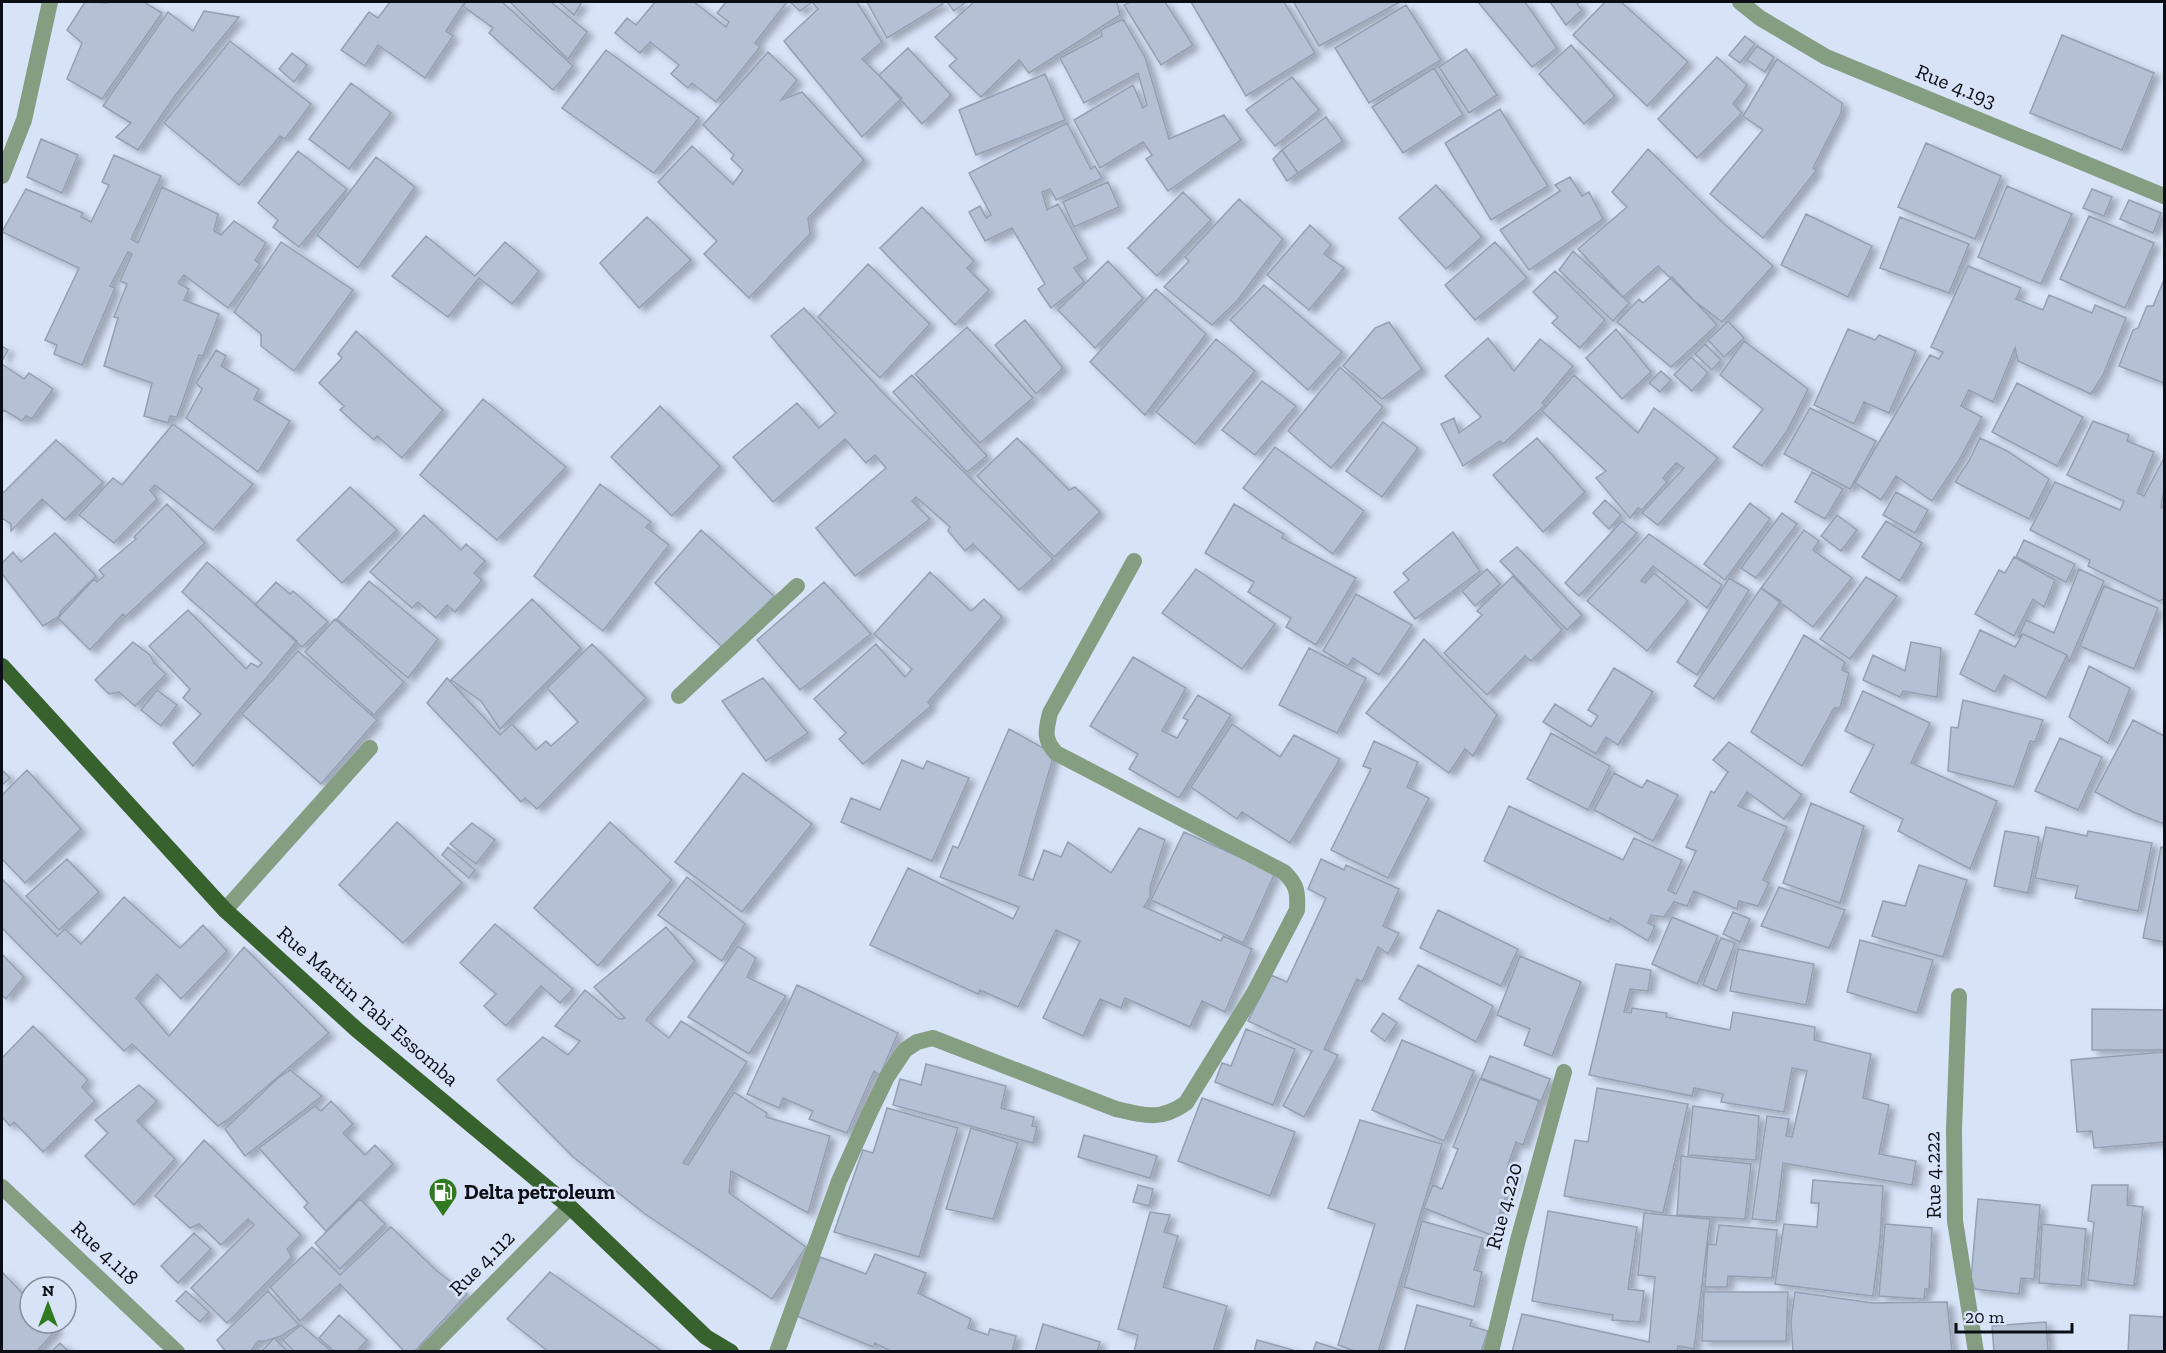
<svg xmlns="http://www.w3.org/2000/svg" width="2166" height="1353" font-family="'Zilla Slab',serif">
  <style>
    .building { fill: #b5c0d4; stroke: #949fb2; stroke-width: 1.5; filter: url(#shadow) }
    .lines { fill: none; stroke-linecap: round; stroke-linejoin: round }
    .minor { stroke: #859d80; stroke-width: 16 }
    .primary { stroke: #37622d; stroke-width: 16 }
    .labels { text-anchor: middle; stroke-width: 5; stroke-linejoin: round; paint-order: stroke }
    .street-label { font-size: 21px; fill: #0b0e15; stroke: #d8e3f8 }
    .poi-label { font-size: 21px; font-weight: bold; fill: #0b0e15; stroke: #d8e3f8; text-anchor: start }
  </style>
  <defs>
    <filter id="shadow"><feDropShadow dx="6" dy="4" stdDeviation="3" flood-color="#0004"/></filter>
  </defs>
  <rect width="100%" height="100%" fill="#d8e3f8"/>
  <path class="building" d="M85 2 107 3 109 2H144L162 13 102 99 67 79 82 43 67 30Z
    M390 2H465L446 31 453 36 425 78 378 45 365 66 341 50 369 12 378 18Z
    M466 2H502L573 66 553 90 489 33 493 28 463 6Z
    M510 2H551L587 32 568 59Z
    M559 2H582L574 15Z
    M655 2H694L726 27 729 22 717 13 726 2H787L755 43 760 47 716 102 692 83 688 88 671 74 679 65 650 42 640 53 615 33 627 18 636 25Z
    M790 2H812L800 11Z
    M812 2H857L882 42 862 59 902 98 862 137 784 41 818 9Z
    M867 2H941L943 4 887 38Z
    M947 2H966L954 11Z
    M974 2H1117L1120 15 1029 73 1019 60 981 97 949 66 957 59 935 37Z
    M1130 2H1165L1193 45 1161 65 1124 5Z
    M1191 2H1284L1315 53 1246 96Z
    M1297 2H1400L1319 46 1294 3Z
    M1478 2H1525L1557 48 1532 67Z
    M1550 2H1580L1577 4 1582 10 1566 25Z
    M1605 2H1621L1688 62 1647 106 1573 35Z
    M1406 5 1441 60 1369 103 1335 48Z
    M204 11 239 17 174 97 138 150 116 137 131 123 103 106 168 12 193 31Z
    M1123 19 1145 57 1169 139 1224 115 1241 140 1168 191 1146 159 1152 155 1143 142 1100 168 1074 120 1133 85 1143 108 1147 105 1138 73 1084 103 1060 58 1102 36 1101 30Z
    M2062 35 2154 73 2122 150 2030 113Z
    M1745 36 1755 44 1740 63 1729 55Z
    M230 41 311 104 285 139 280 136 239 185 164 123Z
    M1571 45 1615 96 1584 124 1539 74Z
    M1757 46 1774 57 1765 72 1747 60Z
    M908 48 951 95 922 124 879 75Z
    M1466 49 1497 95 1469 113 1439 67Z
    M606 50 699 118 654 173 562 108Z
    M768 52 797 80 781 100 802 92 864 160 808 218 810 234 749 298 704 254 717 241 658 182 692 146 733 184 743 170 731 159 734 155 703 125Z
    M292 53 307 65 294 82 279 69Z
    M1717 57 1747 85 1733 104 1742 113 1697 158 1658 119Z
    M1777 59 1842 103 1841 113 1813 168 1816 171 1763 238 1710 194 1763 130 1743 116Z
    M1434 68 1463 115 1403 153 1372 107Z
    M1045 74 1065 120 976 155 959 110Z
    M1292 77 1319 110 1275 146 1246 110Z
    M351 83 391 113 349 169 309 139Z
    M1500 109 1548 186 1491 220 1445 143Z
    M1326 117 1343 141 1298 173 1282 150Z
    M1067 123 1091 169 1095 166 1102 178 1056 200 1050 189 1042 192 1047 210 1058 204 1088 259 1074 268 1084 282 1051 308 1038 289 1045 284 1012 228 985 241 969 212 980 206 986 218 991 215 969 173Z
    M41 139 78 155 62 193 27 177Z
    M1926 143 2001 176 1975 239 1898 207Z
    M1648 149 1722 222 1773 266 1722 322 1692 299 1658 266 1623 297 1578 249 1627 207 1612 192Z
    M1282 150 1298 173 1287 181 1273 159Z
    M298 151 347 189 299 247 273 227 278 220 258 203Z
    M114 155 161 176 131 239 138 243 162 187 218 214 214 231 221 235 234 221 266 243 255 260 260 264 228 308 184 275 178 283 189 289 184 300 219 314 203 356 199 355 177 417 170 416 168 423 144 416 152 383 104 366 118 318 114 317 127 284 120 281 132 254 128 252 110 286 115 288 82 365 54 354 57 345 45 340 79 268 2 232 26 189 83 213 81 217 91 222 109 185 102 182Z
    M376 157 415 187 358 268 317 235Z
    M1570 177 1582 196 1589 192 1603 219 1529 270 1500 230 1560 191 1555 185Z
    M1108 182 1119 207 1074 227 1063 202Z
    M1436 185 1482 237 1446 269 1399 218Z
    M2007 186 2072 214 2041 284 1978 257Z
    M2092 189 2112 197 2104 216 2083 208Z
    M1183 192 1211 220 1157 276 1128 248Z
    M1239 199 1283 239 1237 301 1212 325 1164 287 1189 261 1185 257Z
    M2129 200 2161 213 2153 233 2120 219Z
    M922 207 974 261 967 268 989 290 955 325 880 248Z
    M1806 214 1872 246 1848 297 1781 265Z
    M2089 216 2154 243 2125 308 2060 279Z
    M647 217 691 260 639 308 600 263Z
    M1900 217 1969 244 1949 293 1880 268Z
    M1310 225 1331 245 1324 254 1344 268 1309 310 1267 275Z
    M426 236 475 276 505 242 539 271 512 304 479 278 448 317 392 276Z
    M281 242 353 290 294 371 261 346V334L234 312Z
    M1495 242 1527 278 1475 320 1445 285Z
    M1573 251 1629 303 1613 321 1559 270Z
    M1108 261 1143 298 1095 348 1058 310Z
    M868 264 930 324 880 378 818 317Z
    M1968 266 2021 288 2016 299 2043 310 2049 295 2092 313 2095 305 2126 318 2103 375 2091 394 2018 361 2015 348 1993 402 1969 390 1961 406 1982 417 1958 462 1932 501 1896 476 1881 500 1855 483 1930 355 1939 359 1943 352 1931 347Z
    M1555 271 1605 320 1580 348 1552 323 1558 317 1533 292Z
    M1672 277 1717 325 1671 367 1617 322 1639 299 1643 303Z
    M2164 280V383L2119 366 2133 330 2138 328 2147 306H2153Z
    M1264 285 1342 352 1308 390 1230 320Z
    M1156 289 1206 334 1145 415 1090 362Z
    M804 308 886 396 1053 559 1019 590 973 544 965 551 948 531 950 527 916 497 912 501 930 519 855 576 816 528 886 468 875 455 866 463 845 439 773 502 733 457 797 403 819 428 836 413 771 336Z
    M1025 320 1063 368 1036 394 995 345Z
    M1728 321 1744 338 1724 357 1708 340Z
    M1389 322 1422 369 1382 399 1343 366 1375 328Z
    M967 327 1033 398 980 443 915 374Z
    M1616 329 1651 372 1622 399 1586 358Z
    M1848 329 1875 340 1879 335 1916 351 1889 413 1864 402 1854 424 1814 405Z
    M356 331 443 410 402 458 377 436 374 440 340 410 344 406 319 383 342 358 338 354Z
    M1488 338 1514 371 1540 339 1573 366 1542 403 1545 405 1503 444 1500 441 1463 466 1441 424 1454 418 1459 433 1481 417 1445 376Z
    M1216 339 1255 371 1195 444 1156 412Z
    M1744 341 1808 389 1787 431 1762 466 1733 447 1763 409 1720 375Z
    M1705 344 1721 360 1712 370 1695 354Z
    M2 346 8 350 2 361Z
    M216 350 226 356 221 366 259 389 254 399 290 421 258 472 186 418 202 389 196 383Z
    M1691 357 1708 373 1692 391 1674 375Z
    M2 364 24 379 29 373 53 389 32 419 26 416 22 421 4 410 2 413Z
    M1340 367 1383 407 1331 468 1288 431Z
    M1661 371 1671 380 1660 392 1649 383Z
    M912 375 987 456 967 472 893 392Z
    M1574 375 1638 433 1654 408 1718 458 1658 525 1642 513 1684 468 1676 463 1663 478 1667 482 1642 510 1638 508 1630 518 1596 478 1606 471 1542 411Z
    M1262 381 1296 406 1255 455 1222 430Z
    M2017 383 2083 417 2057 466 1992 432Z
    M483 399 566 467 497 540 420 475Z
    M660 406 720 466 672 516 611 457Z
    M1810 408 1876 441 1850 489 1784 454Z
    M2093 421 2129 435 2127 441 2154 452 2137 493 2144 496 2164 458V489L2161 507 2164 509V599L2159 601 2088 566 2090 560 2030 530 2055 482 2120 510 2124 501 2067 475Z
    M1383 422 1418 448 1382 497 1346 471Z
    M173 424 253 484 213 530 155 485 150 490 157 499 114 543 79 515 113 478 122 485Z
    M1017 438 1069 490 1075 487 1100 512 1054 557 977 476Z
    M1537 438 1585 492 1543 532 1493 475Z
    M1980 438 2007 451 2049 479 2029 519 1955 482 1969 461Z
    M56 440 103 482 65 520 42 499 11 531V524L2 518V494Z
    M1275 447 1364 511 1333 554 1243 488Z
    M1812 472 1843 489 1825 519 1795 502Z
    M600 484 651 522 646 527 669 545 603 631 534 576Z
    M350 487 397 530 342 583 297 540Z
    M1896 492 1928 510 1915 533 1883 515Z
    M1605 500 1621 515 1609 529 1593 513Z
    M1750 503 1770 519 1725 580 1704 564Z
    M167 504 205 543 125 617 123 614 90 650 58 618 94 579 97 582 104 576 99 570 136 539 134 537Z
    M1234 504 1284 534 1282 538 1356 578 1316 645 1286 627 1291 618 1248 592 1254 582 1205 553Z
    M1782 513 1797 524 1756 578 1741 568Z
    M424 515 461 550 466 544 485 561 474 573 482 580 455 612 447 605 436 618 418 602 412 608 370 572Z
    M1837 515 1857 530 1841 551 1821 536Z
    M1622 521 1637 533 1579 596 1565 583Z
    M1886 521 1922 543 1900 581 1862 557Z
    M701 530 774 596 724 649 655 583Z
    M1804 530 1819 541 1813 550 1852 578 1813 627 1761 588Z
    M1453 532 1480 571 1415 619 1394 592 1409 580 1403 573Z
    M55 533 96 576 61 611 58 617 43 626 2 574V563L13 552 21 562Z
    M1649 534 1722 585 1707 608 1653 566 1641 581 1645 583 1654 573 1688 601 1647 651 1587 601Z
    M2024 540 2075 564 2066 582 2016 557Z
    M1517 547 1582 615 1567 630 1500 561Z
    M2014 557 2055 580 2044 607 2033 599 2014 636 1975 614 1999 570 2005 573Z
    M207 562 297 641 193 766 173 743 201 714 183 698 190 689 149 646 188 610 246 669 251 663 258 667 262 663 182 592Z
    M1196 569 1275 624 1242 669 1162 613Z
    M1487 569 1500 584 1475 606 1462 591Z
    M2079 569 2104 581 2069 662 2067 655 2023 634 2018 638 2026 620 2054 633Z
    M930 572 971 611 984 599 1002 617 928 702 931 706 863 764 839 739 846 733 814 699 876 644 905 677 912 669 874 634Z
    M1513 576 1562 630 1531 661 1525 656 1487 695 1444 653 1482 615 1477 611Z
    M1866 577 1897 596 1850 659 1820 639Z
    M1729 578 1749 590 1697 675 1677 662Z
    M369 581 438 639 408 678 337 619Z
    M276 582 290 594 293 591 328 622 302 647 255 605Z
    M824 582 871 634 800 690 757 640Z
    M2104 586 2158 608 2134 669 2080 646Z
    M1761 588 1781 601 1714 699 1694 686Z
    M1356 594 1412 625 1379 675 1353 658 1348 666 1323 651Z
    M532 599 581 648 500 729 481 701 451 680Z
    M335 619 404 682 374 715 305 652Z
    M1980 630 2015 647 2023 634 2067 655 2046 698 2004 675 1995 692 1960 674Z
    M1804 635 1845 662 1842 670 1849 673 1840 708H1834L1802 766 1751 732Z
    M1424 639 1497 715 1473 756 1465 749 1449 773 1366 713Z
    M133 642 150 655 154 663 166 674 135 706 119 692 109 694 95 680Z
    M1911 642 1941 648 1937 697 1903 691 1900 697 1863 680 1873 655 1905 671Z
    M592 644 646 698 537 809 525 798 521 802 427 703 447 678 500 735 512 724 536 750 546 741 551 746 578 722 547 688Z
    M1309 648 1366 678 1337 733 1279 705Z
    M298 651 377 720 321 784 242 714Z
    M1133 657 1186 688 1162 731 1177 738 1188 720 1183 718 1198 695 1231 715 1179 798 1129 769 1138 754 1090 726Z
    M2089 666 2130 688 2108 743 2069 717Z
    M1614 668 1653 692 1618 745 1606 737 1596 754 1543 722 1555 704 1591 727 1598 716 1588 710Z
    M763 678 808 733 766 761 722 701Z
    M157 690 177 705 161 726 141 710Z
    M1863 691 1930 723 1911 763 1997 801 1970 869 1898 831 1903 819 1850 792 1874 745 1845 731Z
    M1963 700 2043 720 2035 742 2030 741 2014 787 1948 771 1951 727 1958 728Z
    M2133 720 2164 736V824L2133 812 2095 792Z
    M1232 724 1280 757 1294 735 1340 759 1290 843 1242 812 1237 819 1191 787Z
    M1009 729 1054 754 1019 875 1033 880 1044 850 1061 857 1068 842 1111 873 1139 828 1165 840 1150 887V897L1144 907 1221 941 1223 936 1252 949 1225 1012 1202 1001 1190 1027 1125 998 1121 1008 1100 999 1083 1036 1043 1018 1080 941 1056 930 1018 1007 980 990 978 994 870 945 908 868 1013 919 1019 907 940 877 953 846 958 848Z
    M1551 733 1610 766 1588 810 1527 779Z
    M2060 738 2102 757 2078 810 2035 791Z
    M1374 741 1418 762 1407 787 1429 798 1388 878 1331 850 1371 769 1363 766Z
    M1729 742 1802 795 1784 819 1747 792 1738 806 1787 827 1763 880 1769 883 1758 906 1739 901 1737 909 1694 891 1687 906 1674 902 1664 917 1651 915 1648 923 1655 926 1648 941 1610 918 1609 922 1484 861 1509 806 1623 860 1634 838 1682 860 1668 890 1676 894 1696 851 1686 847 1711 791 1714 793 1728 772 1713 760Z
    M902 760 923 769 927 761 969 778 932 861 841 822 851 798 880 810Z
    M2 770 10 778 2 785Z
    M27 770 81 829 25 883 2 859V795Z
    M743 773 812 824 742 912 675 862Z
    M1614 773 1642 788 1647 780 1678 795 1653 841 1594 810Z
    M1811 803 1864 826 1840 903 1783 883Z
    M397 822 462 883 403 943 339 885Z
    M610 822 672 880 598 966 534 908Z
    M472 823 495 840 476 864 450 844Z
    M2046 827 2087 836 2088 831 2152 843 2138 911 2075 898 2078 886 2035 878Z
    M2005 831 2039 837 2028 893 1994 886Z
    M1184 832 1275 873 1243 943 1151 900Z
    M448 847 475 870 469 878 442 855Z
    M2161 847 2164 848V942L2143 938Z
    M67 859 99 892 59 930 26 896Z
    M1321 859 1344 870 1346 865 1399 889 1383 926 1399 933 1388 954 1378 947 1362 982 1357 979 1324 1049 1338 1055 1304 1117 1283 1106 1312 1051 1248 1021 1271 975 1287 982 1326 898 1308 889Z
    M1919 865 1967 880 1943 957 1872 936 1883 901 1905 906Z
    M687 877 745 924 722 961 658 915Z
    M2 879 57 936 65 929 81 944 124 897 180 948 203 925 227 951 181 999 157 974 136 998 169 1036 244 947 329 1033 230 1118 218 1126 132 1044 124 1051 2 928Z
    M1779 887 1845 910 1829 948 1761 926Z
    M1438 910 1518 949 1501 986 1420 948Z
    M1733 912 1750 919 1740 942 1723 934Z
    M1672 917 1718 936 1697 984 1652 964Z
    M495 924 573 989 560 1003 541 986 506 1026 484 1006 496 994 460 963Z
    M666 927 695 961 646 1020 669 1038 681 1021 747 1062 683 1163 688 1165 734 1092 767 1113 766 1117 830 1136 808 1213 731 1171 729 1193 806 1247 772 1299 645 1214 573 1157 497 1080 543 1037 568 1055 580 1041 555 1026 585 990 619 1019 625 1018 594 987Z
    M1721 938 1735 943 1717 991 1703 985Z
    M1860 940 1933 960 1917 1013 1847 992Z
    M738 946 756 958 747 977 786 996 749 1054 688 1017Z
    M1738 949 1814 964 1806 1005 1730 991Z
    M2 954 24 977 6 999 2 995Z
    M1520 956 1581 982 1552 1056 1524 1045 1530 1029 1497 1015Z
    M1616 964 1651 970 1648 991 1630 989 1624 1012 1631 1013 1632 1008 1667 1013 1666 1017 1730 1030 1733 1012 1815 1027 1814 1040 1871 1054 1863 1098 1889 1105 1879 1154 1916 1161 1912 1185 1783 1163 1776 1221 1752 1219 1767 1116 1789 1119 1786 1136 1792 1137 1807 1071 1792 1068 1784 1112 1721 1102 1723 1094 1694 1088 1692 1096 1589 1075Z
    M1418 965 1493 1006 1476 1042 1399 999Z
    M797 985 898 1033 880 1075 874 1071 847 1133 809 1119 813 1111 783 1098 779 1108 747 1094Z
    M2092 1009 2164 1010V1050H2092Z
    M1383 1013 1397 1023 1385 1041 1371 1031Z
    M33 1026 88 1080 82 1087 95 1101 43 1152 14 1122 10 1126 2 1117V1058Z
    M1246 1029 1295 1049 1273 1105 1215 1082 1222 1063 1231 1066Z
    M1402 1040 1474 1071 1444 1141 1372 1110Z
    M2164 1052V1142L2094 1148 2092 1131 2077 1132 2071 1060Z
    M1490 1056 1550 1079 1541 1101 1481 1078Z
    M926 1064 1006 1086 1001 1108 1034 1117 1032 1126 1037 1127 1033 1143 893 1105 900 1079 921 1085Z
    M290 1070 322 1096 245 1156 225 1129 278 1078Z
    M1480 1079 1539 1101 1523 1145 1516 1142 1507 1168 1516 1171 1491 1235 1424 1208 1433 1185 1442 1189 1458 1149 1453 1147Z
    M139 1085 157 1101 137 1121 175 1159 134 1205 85 1156 108 1133 95 1120Z
    M1597 1088 1688 1104 1663 1213 1564 1196 1575 1140 1588 1142Z
    M1202 1098 1295 1132 1270 1196 1178 1161Z
    M331 1101 353 1124 343 1133 365 1155 375 1145 393 1164 326 1231 304 1207 308 1203 259 1148 315 1106 321 1111Z
    M1693 1106 1759 1116 1756 1160 1688 1155Z
    M887 1108 958 1128 919 1257 834 1232 863 1150 873 1153Z
    M1360 1120 1442 1144 1378 1352H1357L1338 1345 1375 1224 1328 1208Z
    M971 1128 1018 1143 993 1219 946 1209Z
    M1084 1135 1157 1156 1150 1178 1078 1157Z
    M204 1140 301 1235 287 1249 292 1257 227 1323 191 1288 254 1225 248 1219 221 1245 199 1224 190 1228 155 1196Z
    M1681 1156 1751 1164 1745 1219 1677 1215Z
    M1813 1180 1883 1186 1880 1240 1873 1296 1775 1284 1784 1224 1817 1227 1819 1203H1811Z
    M1138 1185 1153 1189 1149 1206 1133 1202Z
    M2092 1185H2128L2127 1205 2143 1207 2134 1286 2088 1280 2094 1222 2088 1221Z
    M360 1199 385 1224 340 1269 315 1243Z
    M1978 1199 2040 1205 2034 1279 2021 1278 2019 1294 1975 1289 1971 1279Z
    M1548 1211 1637 1227 1628 1289 1644 1291 1640 1322 1612 1320 1613 1315 1532 1301Z
    M1150 1212 1170 1215 1164 1232 1178 1236 1163 1287 1227 1306 1213 1352H1134L1138 1335 1118 1329Z
    M1644 1213 1710 1219 1694 1349 1678 1346 1677 1352H1512L1522 1314 1649 1342 1655 1277 1638 1275Z
    M1422 1221 1483 1238 1474 1270 1482 1272 1474 1307 1404 1287Z
    M1885 1224 1932 1228 1929 1289H1925L1924 1299 1879 1296Z
    M2042 1224 2086 1229 2081 1286 2039 1283Z
    M1719 1225 1777 1230 1772 1278 1728 1276 1727 1287H1705L1708 1244 1716 1245Z
    M391 1227 437 1271 467 1294 414 1352H405L340 1284 300 1321 270 1287 312 1247 340 1275Z
    M194 1233 211 1249 178 1283 161 1266Z
    M875 1254 926 1273 918 1293 971 1319 968 1328 988 1335 990 1329 1016 1336 1012 1352H892L875 1343 873 1347 797 1316 820 1257 866 1274Z
    M2 1272 30 1301V1323H51L57 1329 36 1352H2Z
    M550 1272 663 1352H549L507 1319Z
    M186 1291 209 1312 200 1322 176 1301Z
    M268 1291 299 1325 281 1336 265 1341H258L250 1352H226L217 1340Z
    M1704 1292H1788L1786 1341H1702Z
    M1795 1292 1873 1303 1947 1302 1952 1352H1793L1791 1321Z
    M1417 1305 1472 1320 1470 1326 1488 1331 1481 1352H1404Z
    M339 1315 367 1340 356 1352H335L319 1338Z
    M2130 1315 2164 1317V1352H2128Z
    M2046 1322 2048 1352H1994L1992 1326Z
    M1043 1324 1100 1342 1097 1352H1035Z
    M301 1325 332 1352H295L283 1340Z
    M274 1338 288 1352H261Z
    M1257 1340 1293 1350V1352H1254Z
    M1316 1342 1347 1352H1313Z
    M60 1343 69 1352H51Z"/>
  <g class="lines">
    <path class="minor" d="M1740 2 1760 18 1826 57 2164 196
      M2 176 24 120 50 2
      M679 696 797 586
      M225 910 370 748
      M1959 996 1954 1130 1955 1221 1976 1352
      M2 1187 177 1352
      M426 1352 570 1207
      M777 1352 839 1181 870 1112 887 1077 905 1050 917 1042 933 1038 1116 1109C1144 1116 1161 1121 1186 1103L1254 993 1297 910C1298 891 1297 885 1284 872L1056 753C1043 739 1046 730 1050 713L1134 561
      M1491 1352 1518 1240 1564 1072"/>
    <path class="primary" d="M2 666 225 910 356 1029 570 1207 706 1337 731 1352"/>
  </g>
  <defs>
    <g id="fuel-pin" transform="scale(1.5)"><path d="M0 17L-7.5 6A9.5 9.5 0 1 1 7.5 6Z" fill="#317a20" stroke="#d8e3f8"/><path d="M-5.5-6h7V0h2V4h1.3V-2.5L3-4.5l.8-.8L6-3V5H2.5V1h-1V6h-7ZM-4.2-4.7v3.2H.2V-4.7Z" fill="#fff"/></g>
  </defs>
  <g fill-rule="evenodd">
    <use href="#fuel-pin" x="443" y="1192"/>
  </g>
  <g class="labels">
    <g class="street-label">
      <text transform="translate(1956 86) rotate(22)" y="7">Rue 4.193</text>
      <text transform="translate(368 1006) rotate(41)" y="7">Rue Martin Tabi Essomba</text>
      <text transform="translate(1933 1175) rotate(-91)" y="7">Rue 4.222</text>
      <text transform="translate(1504 1206) rotate(-75)" y="7">Rue 4.220</text>
      <text transform="translate(105 1253) rotate(43)" y="7">Rue 4.118</text>
      <text transform="translate(482 1263) rotate(-45)" y="7">Rue 4.112</text>
    </g>
    <g class="poi-label">
      <text x="464" y="1199">Delta petroleum</text>
    </g>
  </g>
  <rect width="2166" height="1353" fill="none" stroke="#0b0e15" stroke-width="6"/>
  <g transform="translate(48 1305)"><circle r="28" fill="#d8e3f8" stroke="#868e9d" stroke-width="1.5"/>
  <path d="M0-4.5L10 22L0 15L-10 22Z" fill="#317a20"/>
  <text y="-9" font-size="16" font-weight="bold" text-anchor="middle" fill="#0b0e15">N</text>
  </g>
  <path d="M1956 1323v9h116v-9" fill="none" stroke="#0b0e15" stroke-width="3"/>
  <text x="1965" y="1323" font-size="18" fill="#0b0e15" stroke="#d8e3f8" stroke-width="4.5" paint-order="stroke">20 m</text>
</svg>
